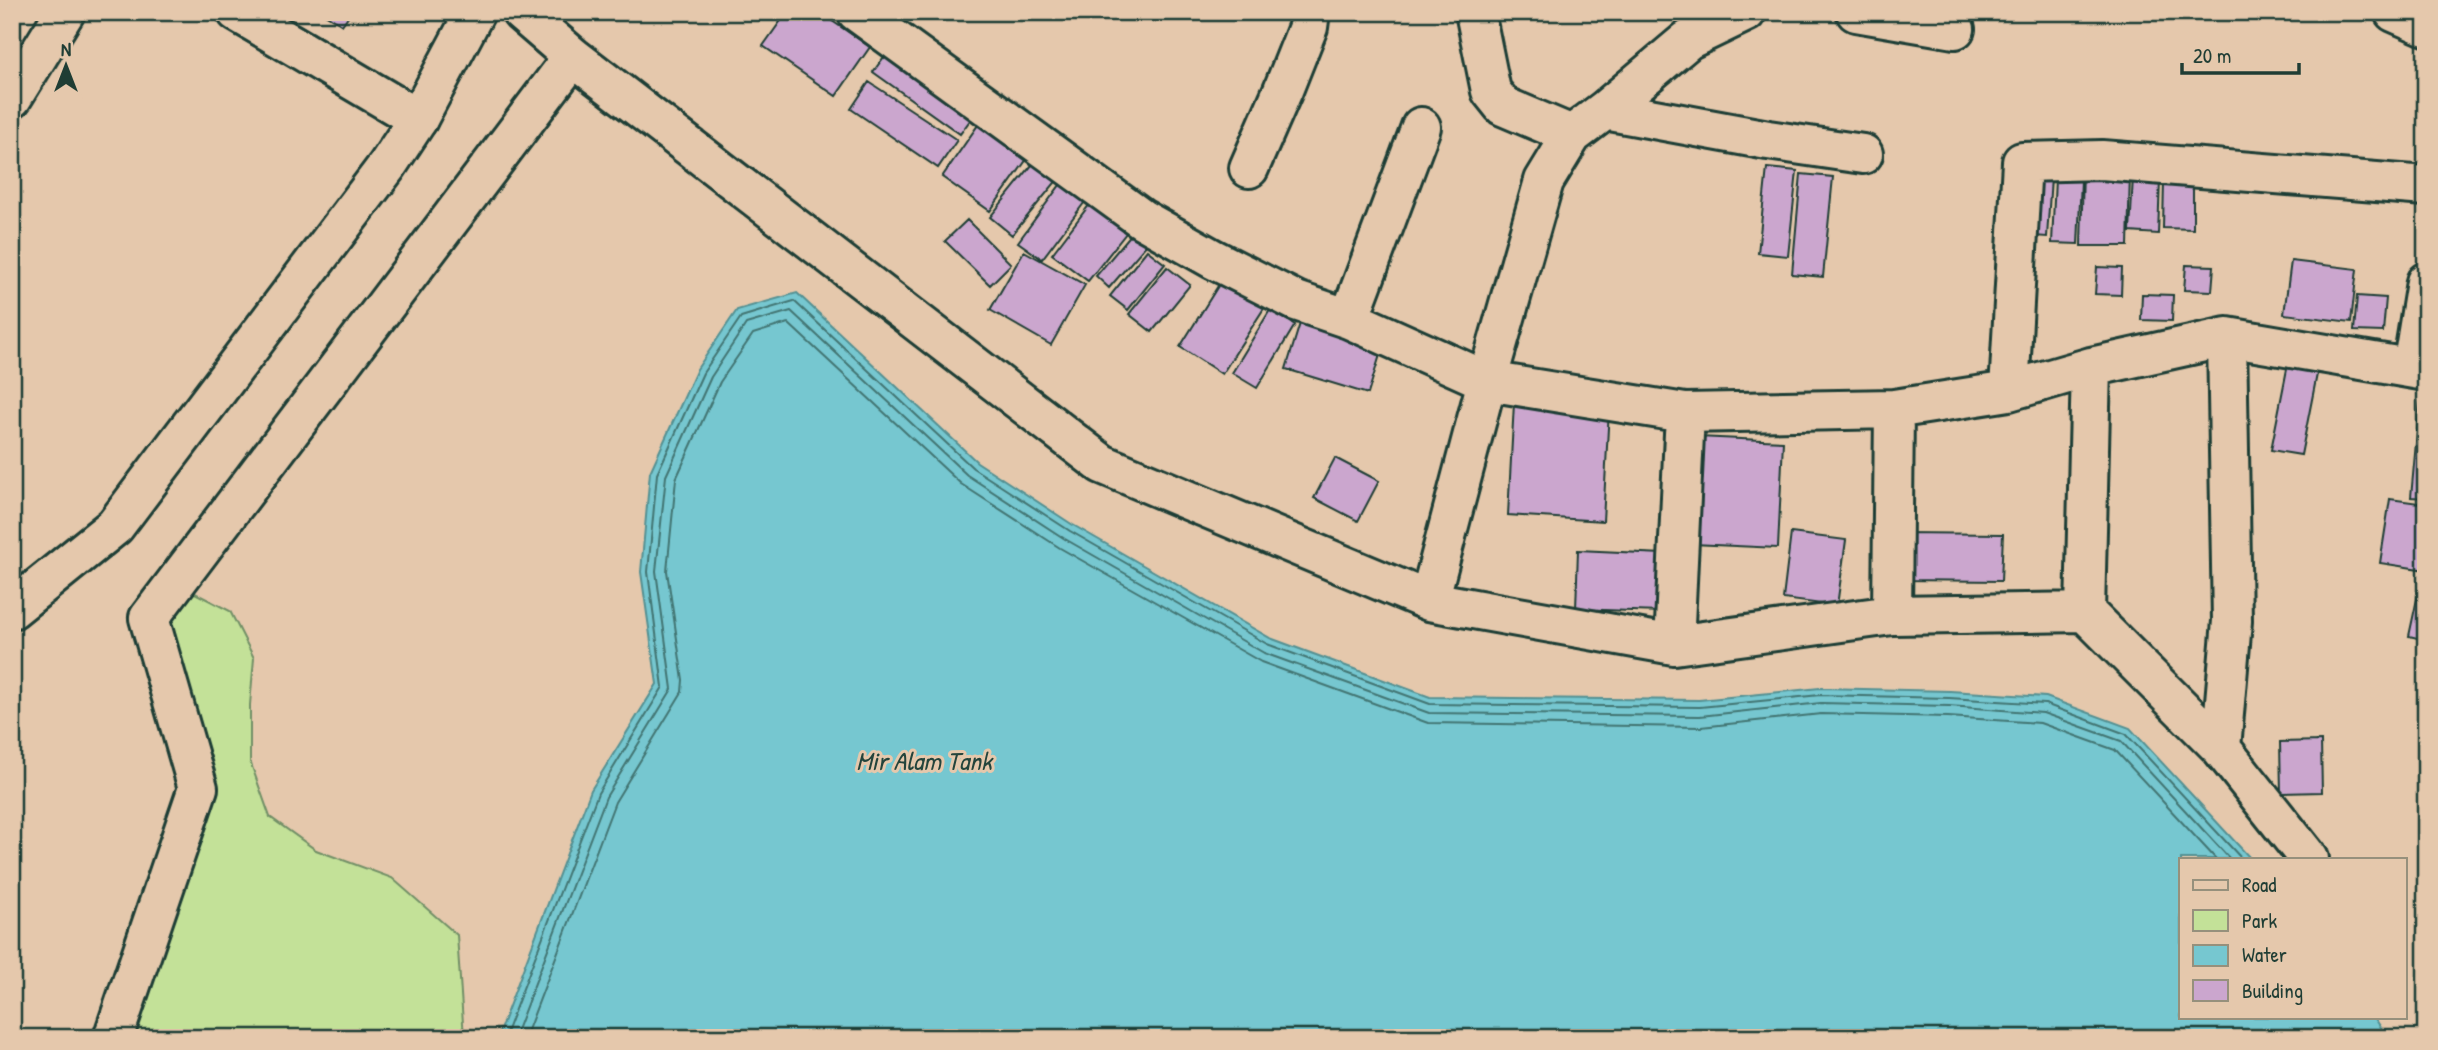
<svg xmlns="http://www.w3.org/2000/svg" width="2438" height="1050" font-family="'Patrick Hand',sans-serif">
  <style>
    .green { fill: #c3e198; stroke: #718f66; stroke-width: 2 }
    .water { fill: #76c7d0; stroke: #539092; stroke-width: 2 }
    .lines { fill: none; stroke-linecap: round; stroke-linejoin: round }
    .shore { stroke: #427472; stroke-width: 2 }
    .building { fill: #cba6ce; stroke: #1f3d34; stroke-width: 2 }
    .street-casing { stroke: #1f3d34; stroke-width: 44 }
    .secondary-casing { stroke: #1f3d34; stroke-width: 44 }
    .street { stroke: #e5c8ac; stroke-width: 38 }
    .secondary { stroke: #e5c8ac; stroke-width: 38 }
    .labels { text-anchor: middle; stroke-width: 6; stroke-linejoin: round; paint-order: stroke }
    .water-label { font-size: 26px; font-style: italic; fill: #23443c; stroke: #e5c8ac }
  </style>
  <rect width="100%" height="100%" fill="#e5c8ac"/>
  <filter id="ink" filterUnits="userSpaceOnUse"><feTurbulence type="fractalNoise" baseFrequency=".0143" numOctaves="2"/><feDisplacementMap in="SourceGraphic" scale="14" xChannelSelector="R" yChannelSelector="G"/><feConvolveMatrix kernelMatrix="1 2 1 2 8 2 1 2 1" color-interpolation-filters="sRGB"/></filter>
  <g filter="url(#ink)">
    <path class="green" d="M193 592 230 611 254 658 250 705V761L270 817 316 850 392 878 457 935 464 1038H128L209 790 156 622Z"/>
    <path class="water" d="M797 293 977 462 1073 525 1270 638 1430 697 1699 700 1820 688 1950 691 2046 697 2130 728 2251 859H2181V1017H2374L2388 1038H497L591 790 657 684 641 572 650 472 697 369 737 310Z"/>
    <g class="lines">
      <path class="shore" d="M504 1038 598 793 663 687 648 572 657 474 703 373 741 317 794 301 973 468 1070 531 1267 644 1430 704 1700 707 1820 695 1949 698 2045 704 2126 734 2242 859
        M514 1038 606 797 672 689 656 571 666 476 711 377 746 324 791 311 967 475 1065 539 1264 653 1429 713 1700 716 1821 703 1949 706 2043 713 2121 741 2230 859
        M525 1038 615 802 682 692 683 680 667 571 676 479 720 382 753 334 788 323 961 484 1060 548 1261 662 1428 723 1701 727 1821 714 1948 717 2040 723 2115 750 2216 859"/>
    </g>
    <path class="building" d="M322 12H351L342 25Z
      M787 12H819L870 47 836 96 763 46Z
      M889 50 976 112 960 134 873 72Z
      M869 82 957 140 938 168 851 109Z
      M978 125 1027 159 990 211 942 177Z
      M1036 160 1059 178 1012 235 990 217Z
      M1767 168 1797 171 1788 256 1758 253Z
      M2083 171 2130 172 2128 246H2081Z
      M1801 174 1833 177 1823 277 1792 274Z
      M2024 175 2051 177 2047 237 2020 235Z
      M2133 177 2160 179 2158 234 2130 232Z
      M2055 179 2081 180 2078 244 2052 243Z
      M1063 181 1087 199 1042 259 1018 242Z
      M2164 182H2193V229L2163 228Z
      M1093 200 1130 228 1088 281 1052 254Z
      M967 220 1011 264 990 285 945 241Z
      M1133 232 1147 244 1109 288 1096 276Z
      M1147 250 1165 264 1128 310 1110 296Z
      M1024 251 1085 285 1051 345 990 310Z
      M2291 261 2357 269 2351 322 2284 314Z
      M2186 265 2214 266 2212 291 2184 290Z
      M1167 267 1190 285 1152 332 1129 314Z
      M2097 267 2122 268 2121 295 2095 294Z
      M1223 278 1266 305 1222 374 1180 347Z
      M2142 294 2173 295 2172 321 2141 320Z
      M2357 296 2386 298 2383 332 2354 331Z
      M1270 310 1295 325 1257 388 1232 373Z
      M1301 320 1383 345 1368 394 1286 369Z
      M2288 364 2318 369 2301 455 2271 450Z
      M2421 389 2426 390V498L2411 497Z
      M1514 403 1609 409 1603 521 1508 515Z
      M1698 437 1783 441 1778 548 1693 544Z
      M1335 458 1379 481 1358 521 1314 498Z
      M2390 499 2426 504V570L2380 563Z
      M1791 533 1846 540 1837 606 1783 599Z
      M1902 533 2003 534 2001 581 1901 580Z
      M1578 550 1663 554 1660 612 1576 609Z
      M2420 585 2426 587V640L2409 636Z
      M2321 741 2322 792 2281 793 2280 742Z"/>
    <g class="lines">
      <g class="street-casing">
        <path id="street" d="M237 12 418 119
          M521 12 573 57 1102 464 1429 601 1674 645 1892 615 2085 612 2221 748 2309 859
          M857 12 1142 219 1213 259 1296 301 1349 319 1487 381 1685 413 1894 409 2009 391 2091 367 2227 337 2426 371
          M1475 12 1491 91 1503 106 1572 135
          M1856 12 1955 29
          M2394 12 2426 26
          M12 98 65 12
          M1605 110 1768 140 1863 154
          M1249 168 1283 90 1308 27 1310 12
          M1349 319 1421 127
          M2412 368 2426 282
          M2009 391 2022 162 2102 160 2426 186
          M1429 601 1487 381 1544 181 1572 135 1605 110 1688 40 1746 12
          M2085 612 2091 367
          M1892 615 1894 409
          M1674 645 1685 413
          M2221 748 2232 621 2227 337
          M113 1038 198 788 149 618 573 57"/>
      </g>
      <g class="secondary-casing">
        <path id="secondary" d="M12 609 115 526 387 166 418 119 475 12"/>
      </g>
      <use href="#street" class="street"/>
      <use href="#secondary" class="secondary"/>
    </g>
  </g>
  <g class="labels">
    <g class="water-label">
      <text x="924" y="770">Mir Alam Tank</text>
    </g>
  </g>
  <rect width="2438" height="1050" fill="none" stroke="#e5c8ac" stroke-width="42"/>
  <rect x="21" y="21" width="2396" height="1008" fill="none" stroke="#1f3d34" stroke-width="2.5" filter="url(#ink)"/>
  <rect x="2179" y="858" width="228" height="161" fill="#e5c8ac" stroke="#96907c" stroke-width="2"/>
  <rect x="2193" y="880" width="35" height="10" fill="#e5c8ac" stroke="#96907c" stroke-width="2"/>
  <text x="2242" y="892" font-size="21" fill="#1f3d34">Road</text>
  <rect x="2193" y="910" width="35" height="21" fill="#c3e198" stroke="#96907c" stroke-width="2"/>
  <text x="2242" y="928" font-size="21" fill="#1f3d34">Park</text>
  <rect x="2193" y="945" width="35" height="21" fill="#76c7d0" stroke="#96907c" stroke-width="2"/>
  <text x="2242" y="962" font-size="21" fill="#1f3d34">Water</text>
  <rect x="2193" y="980" width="35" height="21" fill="#cba6ce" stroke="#96907c" stroke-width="2"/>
  <text x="2242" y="998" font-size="21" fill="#1f3d34">Building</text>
  <g transform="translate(66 66)" stroke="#e5c8ac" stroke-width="5" paint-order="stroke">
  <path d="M0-5L12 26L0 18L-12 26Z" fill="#1f3d34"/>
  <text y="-10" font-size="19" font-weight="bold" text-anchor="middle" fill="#1f3d34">N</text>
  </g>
  <path d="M2182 63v10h117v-10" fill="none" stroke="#1f3d34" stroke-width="3.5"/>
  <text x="2193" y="63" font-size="21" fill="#1f3d34" stroke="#e5c8ac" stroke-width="5" paint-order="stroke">20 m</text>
</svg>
